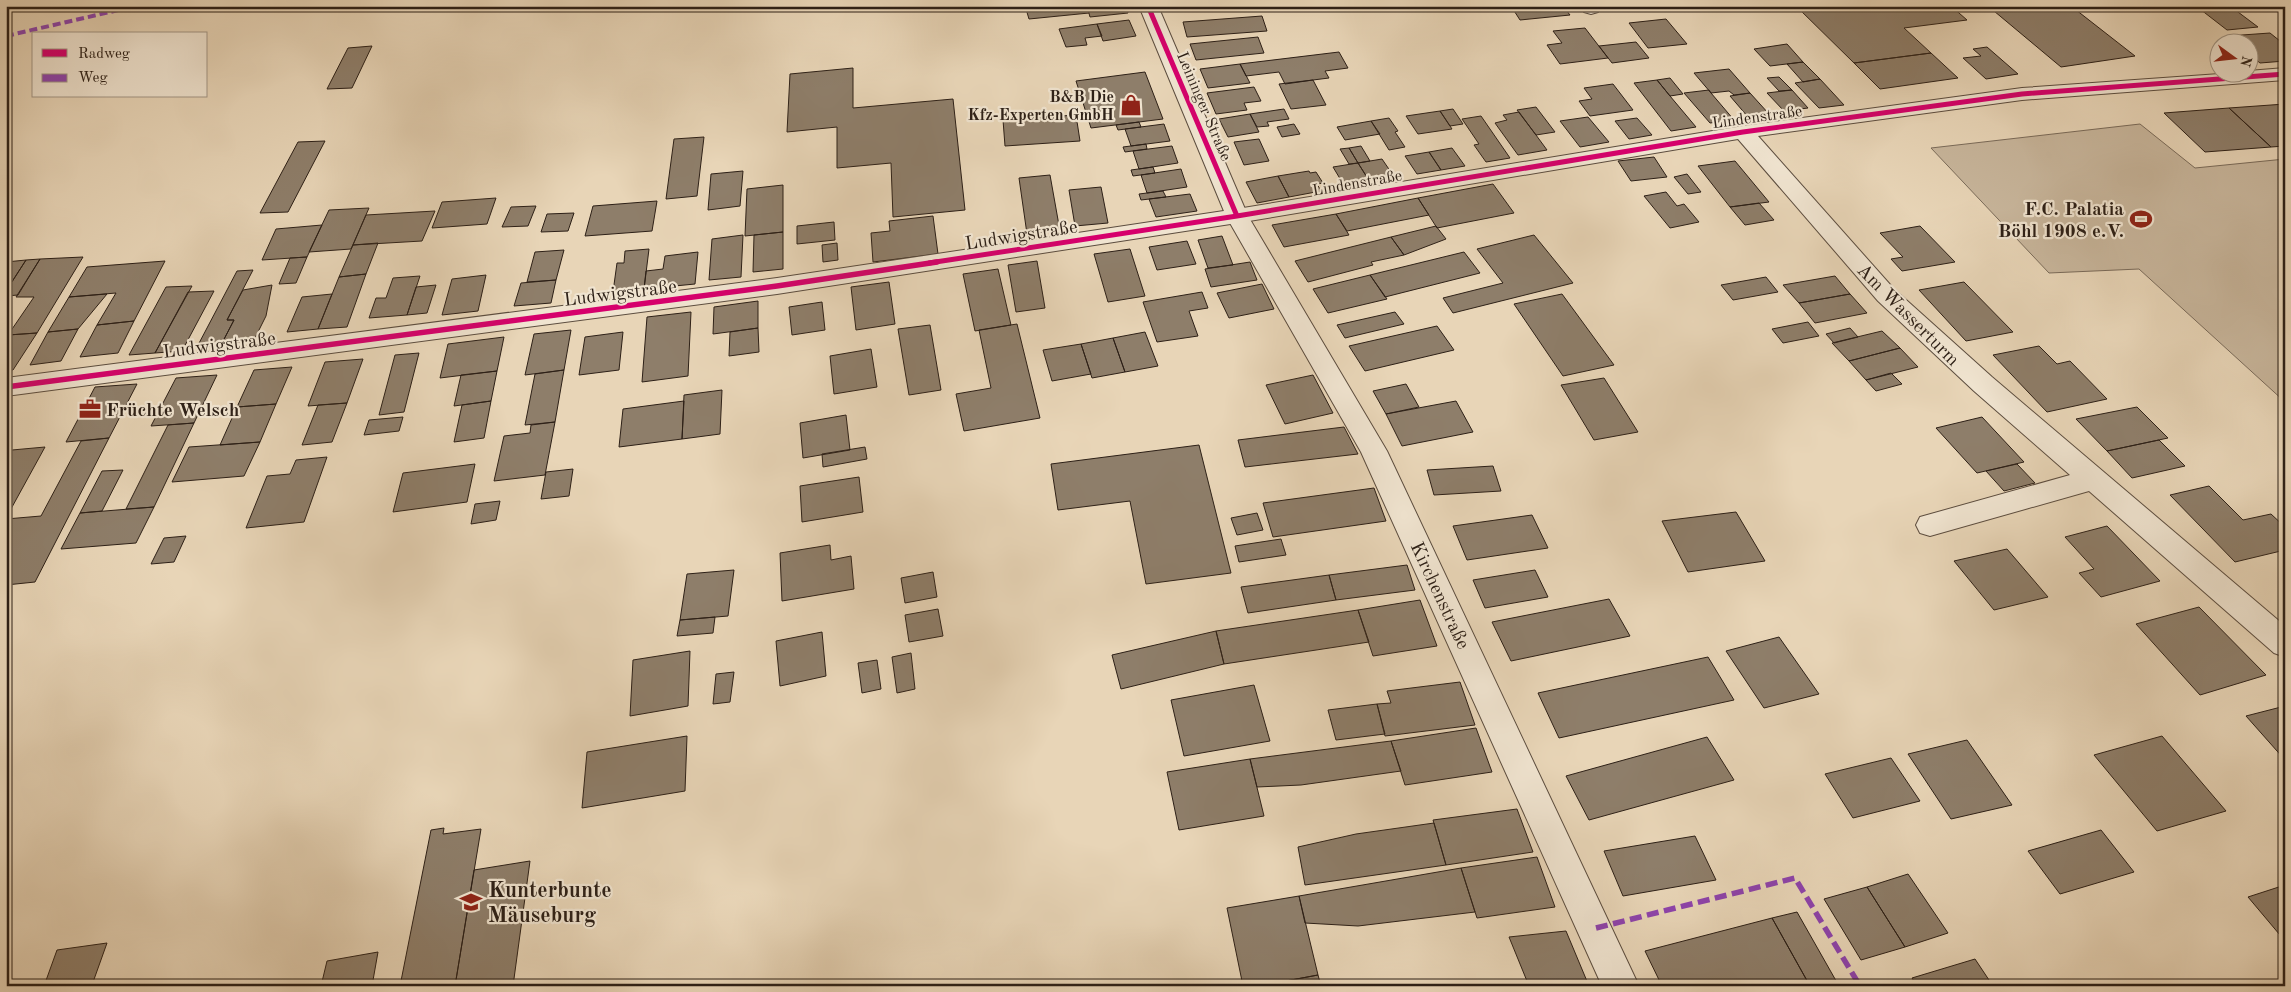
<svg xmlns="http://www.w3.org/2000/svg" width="2291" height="992" font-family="'Old Standard TT',serif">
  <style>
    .green { fill: #c8b69c; stroke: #7a6b5a }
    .building { fill: #8e7e6a; stroke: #2d2017 }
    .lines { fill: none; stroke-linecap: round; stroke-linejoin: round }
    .minor-casing { stroke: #5c4d3f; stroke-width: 2 }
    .tertiary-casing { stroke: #5c4d3f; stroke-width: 2 }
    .minor { fill: #f0e4d0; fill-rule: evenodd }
    .tertiary { fill: #f0e4d0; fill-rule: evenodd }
    .quiet-far1 { stroke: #8e44ad; stroke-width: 4; stroke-dasharray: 8 4; stroke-linecap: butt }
    .quiet { stroke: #8e44ad; stroke-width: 5.5; stroke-dasharray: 12 5.5; stroke-linecap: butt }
    .cycleway-far1-casing { stroke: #f0e4d0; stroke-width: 8 }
    .cycleway-casing { stroke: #f0e4d0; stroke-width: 9 }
    .cycleway-far1 { stroke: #d6006c; stroke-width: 5 }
    .cycleway { stroke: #d6006c; stroke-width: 5.5 }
    .labels { text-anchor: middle; stroke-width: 4.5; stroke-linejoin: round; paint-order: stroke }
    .far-poi-label { font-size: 16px; font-weight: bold; fill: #2d2017; stroke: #f0e4d0; text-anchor: end }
    .far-street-label { font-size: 16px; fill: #2d2017; stroke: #f0e4d0 }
    .poi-label { font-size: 19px; font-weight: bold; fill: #2d2017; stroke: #f0e4d0; text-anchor: end }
    .street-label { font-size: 19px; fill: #2d2017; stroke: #f0e4d0 }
    .near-poi-label { font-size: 22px; font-weight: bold; fill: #2d2017; stroke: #f0e4d0; text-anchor: start }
  </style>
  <rect width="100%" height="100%" fill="#e8d5b7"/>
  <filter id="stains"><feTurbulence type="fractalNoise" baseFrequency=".004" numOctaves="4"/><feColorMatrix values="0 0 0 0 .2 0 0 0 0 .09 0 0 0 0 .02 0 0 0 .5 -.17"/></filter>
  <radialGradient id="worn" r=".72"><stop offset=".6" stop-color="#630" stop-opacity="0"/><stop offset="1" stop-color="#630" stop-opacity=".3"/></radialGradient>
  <path class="green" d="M2140 124 2195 168 2285 159V402L2139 269 2049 273 1931 148Z"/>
  <path class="building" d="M1052 6H1087L1089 13 1029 19 1026 9Z
    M1087 6H1126L1128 13 1090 17Z
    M1511 6H1563L1570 15 1520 20Z
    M1796 6H1951L1967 20 1904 28 1931 53 1854 63Z
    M1988 6H2071L2135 56 2061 67Z
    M2196 6H2230L2258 27 2227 30Z
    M1262 16 1267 31 1187 37 1183 22Z
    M1666 19 1687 44 1648 48 1629 23Z
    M1129 20 1136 36 1103 41 1097 24Z
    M1097 24 1102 36 1085 38 1087 45 1066 47 1059 29Z
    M1585 28 1608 58 1560 64 1547 45 1562 43 1553 31Z
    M2270 33 2285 45V61L2260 63 2248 53V42H2235L2228 36Z
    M1258 37 1264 53 1196 60 1190 44Z
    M1636 42 1649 58 1612 63 1599 46Z
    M1787 44 1803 62 1770 66 1754 49Z
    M372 46 352 88 327 89 348 48Z
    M1987 47 2018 74 1986 79 1963 58 1981 56 1973 49Z
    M1339 52 1348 68 1325 71 1329 78 1313 80 1285 84 1279 72 1246 76 1240 64Z
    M1931 53 1958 78 1880 89 1854 63Z
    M1803 62 1820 79 1803 82 1787 64Z
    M1240 64 1250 83 1208 88 1200 69Z
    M853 68V108L953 99 965 210 893 217 891 163 837 168V127L787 132 790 74Z
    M1729 69 1750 93 1734 95 1729 91 1711 93 1694 73Z
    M1145 72 1163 119 1091 128 1076 81Z
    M1779 77 1792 90 1779 91 1767 78Z
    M1670 78 1683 94 1670 96 1657 80Z
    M1820 79 1844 105 1819 108 1795 83Z
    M1313 80 1326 105 1291 109 1279 84Z
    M1657 80 1670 96 1696 127 1671 131 1634 83Z
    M1613 84 1633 110 1590 116 1579 101 1592 99 1584 88Z
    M1254 87 1261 101 1244 103 1247 110 1216 114 1207 93Z
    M1709 90 1711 93 1734 120 1710 123 1684 93Z
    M1792 90 1808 108 1784 111 1767 93Z
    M1750 93 1769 114 1748 117 1730 96Z
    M2285 104V146L2271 147 2229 108Z
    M1536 107 1555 132 1536 135 1517 110Z
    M2229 108 2271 147 2205 152 2164 113Z
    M1284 109 1289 119 1267 122 1269 126 1257 127 1250 114Z
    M1453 109 1463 124 1450 126 1440 111Z
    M1440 111 1452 129 1418 134 1406 116Z
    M1519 112 1536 135 1547 150 1518 155 1495 123 1507 120 1503 115Z
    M1250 114 1259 132 1228 137 1219 119Z
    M1076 115 1080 141 1005 146 1003 120Z
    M1481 116 1510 158 1486 162 1474 145 1479 144 1462 119Z
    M1588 117 1609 142 1580 147 1560 121Z
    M1389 118 1398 131 1395 132 1405 147 1389 150 1371 121Z
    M1637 118 1652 135 1629 139 1615 121Z
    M1371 121 1380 134 1345 140 1337 127Z
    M1139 122 1141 127 1118 130 1116 125Z
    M1164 124 1170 141 1131 146 1125 129Z
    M1294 124 1300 134 1282 137 1277 127Z
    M704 137 697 196 666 199 674 139Z
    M1259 139 1269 161 1244 165 1234 142Z
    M325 141 288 212 260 213 298 142Z
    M1146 144 1147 149 1125 152 1123 147Z
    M1172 146 1178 163 1139 169 1133 151Z
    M1361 146 1370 161 1358 163 1349 148Z
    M1349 148 1358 163 1349 164 1340 149Z
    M1452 148 1465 166 1441 170 1429 152Z
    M1429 152 1441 170 1417 174 1405 156Z
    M1654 157 1667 177 1631 181 1618 161Z
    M1382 159 1395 178 1370 182 1358 163Z
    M1735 161 1769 202 1730 207 1698 166Z
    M1358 163 1370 182 1345 187 1333 167Z
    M1153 167 1155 173 1133 176 1131 170Z
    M1181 169 1187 187 1147 193 1141 175Z
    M743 171 740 206 708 210 711 174Z
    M1309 171 1310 173 1316 172 1323 183 1317 184 1321 191 1289 197 1278 176Z
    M1687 174 1701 192 1688 194 1674 177Z
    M1050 175 1060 231 1027 234 1019 178Z
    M1278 176 1289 197 1257 203 1246 182Z
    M1493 184 1514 213 1437 228 1418 198Z
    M783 185V232L745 236 747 189Z
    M1101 187 1108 223 1075 226 1069 190Z
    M1163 191 1166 197 1141 200 1139 194Z
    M1666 192 1677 206 1684 204 1699 222 1670 228 1644 196Z
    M1190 194 1197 211 1156 217 1149 199Z
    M496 198 487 224 432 228 442 202Z
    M1418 198 1429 215 1347 231 1336 214Z
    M657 201 652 231 585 236 593 206Z
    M1759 203 1774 220 1745 225 1730 207Z
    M536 206 528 226 502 227 511 207Z
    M369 208 351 249 309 252 329 210Z
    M435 211 422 241 353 245 366 215Z
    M574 213 568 231 541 232 547 214Z
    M1336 214 1349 235 1284 247 1272 225Z
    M933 216 938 254 873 262 871 233 890 231 889 221Z
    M834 222 835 240 797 244V226Z
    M322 225 307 257 262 260 276 229Z
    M1436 226 1446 239 1404 255 1391 237Z
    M1920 226 1955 262 1902 271 1891 259 1903 257 1880 233Z
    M783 232V269L753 272 754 235Z
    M743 235 741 277 709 280 712 239Z
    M1534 235 1573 283 1453 313 1443 298 1503 283 1477 249Z
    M1222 236 1233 265 1208 268 1198 240Z
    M1391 237 1404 255 1371 262 1373 265 1308 282 1295 261Z
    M1187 241 1196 264 1157 270 1149 247Z
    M378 243 366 274 339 277 353 245Z
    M837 243 838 260 823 262 822 245Z
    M649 249 644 289 613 292 617 263H624L625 251Z
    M1130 249 1145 296 1108 302 1094 254Z
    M564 250 556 280 527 282 535 252Z
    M698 252 695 284 644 289 646 271 663 269 665 256Z
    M1464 252 1480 273 1385 297 1370 275Z
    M83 257 37 333 8 335 34 297H16L40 259Z
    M307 257 296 283 279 284 290 258Z
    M40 259 18 295 6 296V291L26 260Z
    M26 260 6 291V262Z
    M165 261 134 321 97 325 116 293 69 297 87 267Z
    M1037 261 1045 308 1016 312 1008 265Z
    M1250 262 1257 280 1211 287 1205 269Z
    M998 269 1011 325 975 331 963 274Z
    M253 270 227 320H234L221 345 197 347 237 271Z
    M366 274 347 327 318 329 339 277Z
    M486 275 478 311 442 315 452 279Z
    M1370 275 1387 299 1328 313 1313 289Z
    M420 276 407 315 369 318 376 298H386L393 278Z
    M1835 276 1850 294 1799 303 1783 285Z
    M1766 277 1778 292 1733 300 1721 285Z
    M556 280 551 303 514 306 521 283Z
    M889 282 895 324 856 330 851 287Z
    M1964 282 2013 332 1966 341 1919 290Z
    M1262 284 1274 309 1229 318 1217 293Z
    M272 285 266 316 254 340 221 345 234 320H227L243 290Z
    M436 285 427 313 407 315 416 287Z
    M192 286 155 353 129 355 166 287Z
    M214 291 182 351 155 353 188 292Z
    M1202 292 1208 308 1189 311 1198 336 1157 342 1143 302Z
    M107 294 78 329 48 332 69 297Z
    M332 294 318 329 287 332 302 297Z
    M1562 294 1614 365 1563 376 1514 304Z
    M1850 294 1867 313 1815 323 1799 303Z
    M758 301V328L713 334 714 307Z
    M822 302 825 330 792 335 789 307Z
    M691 312 688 376 642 382 647 317Z
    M1395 312 1404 324 1345 338 1337 325Z
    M134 321 118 353 80 357 97 325Z
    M1808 322 1819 336 1783 343 1772 329Z
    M1017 324 1040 418 964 431 956 394 991 388 979 330Z
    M930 325 941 390 909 395 898 329Z
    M1437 326 1454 350 1365 371 1349 346Z
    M758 328 759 352 729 356 730 332Z
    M1850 328 1858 337 1834 343 1826 334Z
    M78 329 61 361 30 365 48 332Z
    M571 330 564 370 525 375 534 334Z
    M1882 331 1900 348 1849 361 1832 343Z
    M623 332 619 370 579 375 585 337Z
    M1145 332 1158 366 1125 372 1113 338Z
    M37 333 13 370H6L8 335Z
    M504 337 497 371 440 378 448 344Z
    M1113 338 1125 372 1092 378 1081 344Z
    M1081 344 1091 374 1052 381 1043 350Z
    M2039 346 2057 364 2070 361 2107 399 2047 412 1993 355Z
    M1900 348 1918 367 1866 380 1849 361Z
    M871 349 877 387 834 394 830 356Z
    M419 353 404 412 379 415 395 355Z
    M363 359 347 403 308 406 325 362Z
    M292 367 276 404 237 407 254 370Z
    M564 370 555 422 525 425 535 374Z
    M497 371 491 401 454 406 461 375Z
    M1891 373 1902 384 1876 391 1866 380Z
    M217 375 194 423 151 426 176 378Z
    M1313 375 1333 413 1285 424 1266 385Z
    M1604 378 1638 432 1594 440 1561 385Z
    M137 384 109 438 66 442 95 387Z
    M1406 384 1419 407 1386 414 1373 391Z
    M722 390 720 434 682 439 684 395Z
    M491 401 484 438 454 442 462 405Z
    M684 401 682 439 619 447 623 409Z
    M1456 401 1473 432 1402 446 1386 414Z
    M347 403 332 442 302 445 318 405Z
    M276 404 260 442 220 445 237 407Z
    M2137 407 2168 438 2107 451 2076 419Z
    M846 415 850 450 803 458 800 423Z
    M403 417 399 431 364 435 369 420Z
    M1982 417 2024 462 1977 473 1936 428Z
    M555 422 545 475 494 481 504 436 530 433 531 425Z
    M194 423 154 507 126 509 168 425Z
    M1344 427 1358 454 1245 467 1238 440Z
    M109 438 35 582 6 585V519L41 516 81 441Z
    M2159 440 2185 466 2132 478 2107 451Z
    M260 442 244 476 172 482 189 447Z
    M1199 445 1231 573 1146 584 1130 501 1058 510 1051 464Z
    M45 447 6 518V459L12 450Z
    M865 447 867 459 823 467 822 454Z
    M327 457 304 522 246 528 267 476 290 474 296 460Z
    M475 464 467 502 393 512 403 473Z
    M2017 464 2035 483 2004 491 1986 471Z
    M1493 466 1501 491 1434 495 1427 470Z
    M573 469 569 496 541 499 546 472Z
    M123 470 102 511 80 513 102 471Z
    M859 477 863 512 802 522 800 486Z
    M2209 486 2243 520 2271 514 2285 527V550L2235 562 2170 495Z
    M1374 488 1386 521 1273 537 1263 503Z
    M500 501 496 520 471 524 475 504Z
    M154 507 136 543 61 549 80 513Z
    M1736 512 1765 561 1688 572 1662 521Z
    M1257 513 1263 530 1237 535 1231 518Z
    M1532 515 1548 548 1467 560 1453 526Z
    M2107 526 2160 581 2101 597 2079 573 2094 569 2065 537Z
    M186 536 174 562 151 564 164 538Z
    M1281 539 1286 555 1239 562 1235 546Z
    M830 545 831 560 851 556 854 589 782 601 780 553Z
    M2007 549 2048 597 1994 610 1954 561Z
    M1407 565 1415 590 1336 600 1329 575Z
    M734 570 728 616 680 620 687 574Z
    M1535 570 1548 597 1485 608 1473 580Z
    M933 572 937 597 905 603 901 578Z
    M1329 575 1336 600 1248 613 1241 587Z
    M1609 599 1630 636 1511 661 1492 622Z
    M1420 600 1437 646 1373 656 1358 610Z
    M2199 607 2266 675 2200 695 2136 624Z
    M938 609 943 636 909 642 905 615Z
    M1358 610 1369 642 1224 664 1216 631Z
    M715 617 713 633 677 636 680 620Z
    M1216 631 1224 664 1121 689 1112 655Z
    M822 632 826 676 780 686 776 641Z
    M1779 637 1819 694 1764 708 1726 651Z
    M690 651 688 706 630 716 633 660Z
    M911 653 915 689 897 693 892 657Z
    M1708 657 1734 700 1559 738 1538 693Z
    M877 660 881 689 862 693 858 663Z
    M734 672 730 702 713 704 716 674Z
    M1460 682 1475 725 1385 736 1377 704 1391 703 1387 691Z
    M1254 685 1270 741 1184 756 1171 700Z
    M1377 704 1385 734 1336 740 1328 710Z
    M2285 706V760L2246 716Z
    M1476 728 1492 772 1405 785 1391 741Z
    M687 736 685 791 582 808 587 752Z
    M2162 736 2226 811 2157 831 2094 755Z
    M1707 737 1734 780 1589 820 1566 776Z
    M1967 740 2012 805 1951 819 1908 754Z
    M1391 741 1401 771 1301 785 1257 787 1250 759Z
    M1891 758 1920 801 1853 818 1825 774Z
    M1250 759 1264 816 1179 830 1167 772Z
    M1517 809 1533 852 1446 865 1433 820Z
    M1434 823 1446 865 1305 885 1298 847 1356 834Z
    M444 828 443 834 481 829 455 986H400L431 830Z
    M2101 830 2134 872 2060 894 2028 851Z
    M1695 836 1716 880 1623 896 1604 851Z
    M1537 857 1555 907 1477 918 1461 868Z
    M530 861 513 986H455L474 870Z
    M1461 868 1475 912 1358 926 1305 923 1299 896Z
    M1908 874 1948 933 1905 947 1867 887Z
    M2285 885V941L2248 897Z
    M1867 887 1905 947 1861 960 1824 899Z
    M1299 896 1318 975 1259 986H1243L1227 908Z
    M1797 912 1839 986H1810L1772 918Z
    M1772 918 1810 986H1662L1645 951Z
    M1566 931 1589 986H1529L1509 937Z
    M107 943 92 985 44 986 57 950Z
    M378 952 372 986H321L327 961Z
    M1975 959 1993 986H1917L1912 978Z
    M1318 975 1321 986H1259Z"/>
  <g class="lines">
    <g class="minor-casing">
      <path id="minor" d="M1581 6H1600L1601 8 1598 12 1591 14 1584 12Z
        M2285 68V80L2022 100 1758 136 1894 289 1992 377 2285 626V657L2274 653 2089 491 1930 536 1920 533 1916 525 1920 517 2070 475 1974 391 1878 301 1738 139 1237 223 777 294 6 396V378L777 278 1237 209 1743 126 2022 88 2248 72V71Z"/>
    </g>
    <g class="tertiary-casing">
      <path id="tertiary" d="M1139 6H1158L1248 216 1387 451 1639 986H1602L1361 452 1226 216Z"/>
    </g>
    <use href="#minor" class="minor"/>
    <use href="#tertiary" class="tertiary"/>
    <path class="quiet-far1" d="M6 36 136 6"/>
    <path class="quiet" d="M1596 928 1795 878 1860 986"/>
    <g class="cycleway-far1-casing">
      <path id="cycleway-far1" d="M1148 6 1237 216
        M929 263 1237 216 1743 132 2022 94 2285 74"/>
    </g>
    <g class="cycleway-casing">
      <path id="cycleway" d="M6 387 777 286 937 262"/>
    </g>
    <use href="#cycleway-far1" class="cycleway-far1"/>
    <use href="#cycleway" class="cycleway"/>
  </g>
  <defs>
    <g id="shop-bare" transform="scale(1.725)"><path d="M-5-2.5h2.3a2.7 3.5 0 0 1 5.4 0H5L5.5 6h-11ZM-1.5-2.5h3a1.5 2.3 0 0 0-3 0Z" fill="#8f2418" stroke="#f0e4d0" stroke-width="2.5" paint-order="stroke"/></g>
    <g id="stadium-bare" transform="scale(1.725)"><path d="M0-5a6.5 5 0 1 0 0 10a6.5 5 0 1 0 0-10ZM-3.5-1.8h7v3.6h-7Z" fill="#8f2418" stroke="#f0e4d0" stroke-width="2.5" paint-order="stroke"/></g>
    <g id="office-bare" transform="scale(1.725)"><path d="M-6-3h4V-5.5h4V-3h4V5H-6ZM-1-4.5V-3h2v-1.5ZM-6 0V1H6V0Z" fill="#8f2418" stroke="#f0e4d0" stroke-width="2.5" paint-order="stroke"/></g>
    <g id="school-bare" transform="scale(1.725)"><path d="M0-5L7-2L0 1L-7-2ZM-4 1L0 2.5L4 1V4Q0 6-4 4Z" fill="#8f2418" stroke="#f0e4d0" stroke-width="2.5" paint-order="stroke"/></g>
  </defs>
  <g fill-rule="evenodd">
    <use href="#shop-bare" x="1131" y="105"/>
    <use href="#stadium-bare" x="2141" y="219"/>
    <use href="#office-bare" x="90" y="409"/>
    <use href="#school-bare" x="471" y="902"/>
  </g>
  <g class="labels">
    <g class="far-poi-label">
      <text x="1114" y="102">B&amp;B Die<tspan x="1114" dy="18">Kfz-Experten GmbH</tspan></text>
    </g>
    <g class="far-street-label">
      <text transform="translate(1205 106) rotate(67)" y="6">Leininger Straße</text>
      <text transform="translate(1757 116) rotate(-8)" y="6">Lindenstraße</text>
      <text transform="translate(1357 182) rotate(-10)" y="6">Lindenstraße</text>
    </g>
    <g class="poi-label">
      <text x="2124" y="215">F.C. Palatia<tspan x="2124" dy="22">Böhl 1908 e.V.</tspan></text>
      <text x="106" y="416" text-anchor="start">Früchte Welsch</text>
    </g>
    <g class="street-label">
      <text transform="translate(1021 234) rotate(-9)" y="7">Ludwigstraße</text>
      <text transform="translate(620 292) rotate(-7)" y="7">Ludwigstraße</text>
      <text transform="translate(1909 314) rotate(45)" y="7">Am Wasserturm</text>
      <text transform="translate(219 344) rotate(-7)" y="7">Ludwigstraße</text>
      <text transform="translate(1441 595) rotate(65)" y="7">Kirchenstraße</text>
    </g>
    <g class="near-poi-label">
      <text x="488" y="897">Kunterbunte<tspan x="488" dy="25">Mäuseburg</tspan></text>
    </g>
  </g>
  <rect width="2291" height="992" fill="none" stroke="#e8d5b7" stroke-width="25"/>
  <rect x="8" y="8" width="2276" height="977" fill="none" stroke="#2d2017" stroke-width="2.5"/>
  <rect x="12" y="12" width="2266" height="967" fill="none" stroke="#2d2017"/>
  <rect x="32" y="32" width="175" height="65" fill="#f0e4d0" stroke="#a29686"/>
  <rect x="42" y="49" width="25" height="8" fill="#d6006c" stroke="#a29686"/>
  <text x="78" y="58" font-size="15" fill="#2d2017">Radweg</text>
  <rect x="42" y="74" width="25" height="8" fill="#8e44ad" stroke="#a29686"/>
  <text x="78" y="82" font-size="15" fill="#2d2017">Weg</text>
  <g transform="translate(2234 58) rotate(105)"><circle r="24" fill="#f0e4d0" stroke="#a29686"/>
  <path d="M0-4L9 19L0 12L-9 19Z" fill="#8f2418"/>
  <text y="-8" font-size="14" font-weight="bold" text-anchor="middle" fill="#2d2017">N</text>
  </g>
  <rect width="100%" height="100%" filter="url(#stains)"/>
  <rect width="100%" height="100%" fill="url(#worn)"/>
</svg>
